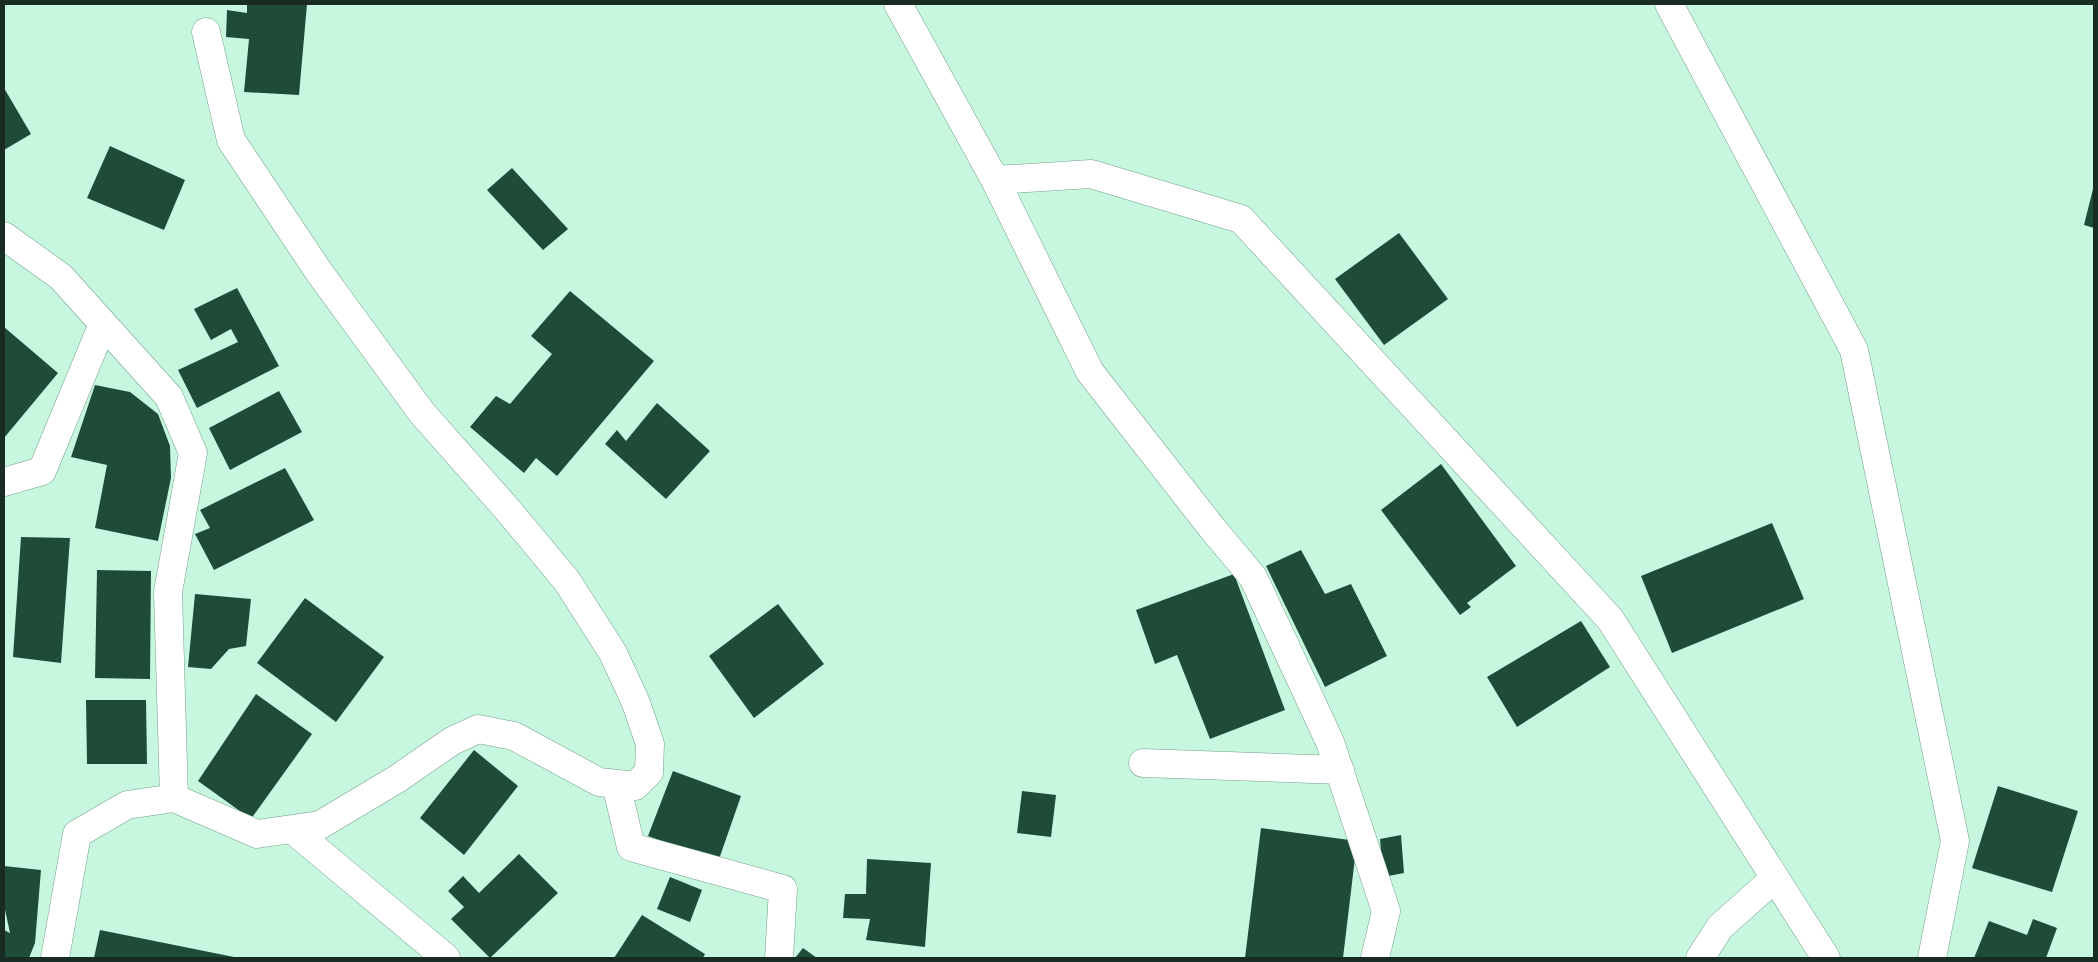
<svg xmlns="http://www.w3.org/2000/svg" width="2098" height="962" font-family="Mulish,sans-serif">
  <style>
    .building { fill: #1f4c39 }
    .lines { fill: none; stroke-linecap: round; stroke-linejoin: round }
    .minor-casing { stroke: #719f88; stroke-width: 29 }
    .minor { stroke: #fff; stroke-width: 28 }
  </style>
  <rect width="100%" height="100%" fill="#c7f8df"/>
  <path class="building" d="M247 4H307L299 95 244 92 249 39 226 37 227 10 247 13Z
    M4 88 31 134 4 150Z
    M110 146 185 180 164 230 87 198Z
    M512 168 568 229 543 250 487 190Z
    M2094 185V228L2084 225Z
    M1399 233 1448 299 1384 345 1335 279Z
    M237 288 279 366 197 408 178 370 238 342 231 329 211 340 194 309Z
    M570 291 654 361 557 476 536 458 524 473 470 427 496 396 510 404 552 354 531 336Z
    M4 327 58 373 4 438Z
    M95 385 130 392 158 414 170 446 171 478 158 541 95 528 107 465 71 457Z
    M279 391 302 432 230 470 209 428Z
    M657 403 710 451 666 499 605 444 617 430 626 441Z
    M1441 464 1516 566 1467 603 1471 607 1460 615 1381 510Z
    M285 468 314 520 214 570 195 534 210 528 200 510Z
    M1772 523 1804 599 1672 653 1641 576Z
    M21 537 70 538 61 663 13 657Z
    M1301 550 1325 594 1351 584 1387 656 1325 687 1266 566Z
    M97 570 151 571 150 679 95 678Z
    M1234 574 1285 710 1210 739 1177 655 1155 664 1136 610Z
    M195 594 251 599 246 646 229 649 211 669 188 667Z
    M305 598 384 657 336 722 257 663Z
    M778 604 824 664 754 718 709 656Z
    M1581 621 1610 667 1517 727 1487 677Z
    M256 694 312 734 251 819 198 781Z
    M86 700H146L147 764H87Z
    M474 750 518 786 464 855 420 818Z
    M673 771 741 796 718 862 648 836Z
    M1998 786 2078 811 2052 892 1972 868Z
    M1022 791 1056 795 1051 837 1017 833Z
    M1261 828 1357 841 1343 958H1245Z
    M1401 835 1404 873 1383 877 1380 839Z
    M519 854 558 893 490 958 451 919 464 907 448 891 463 876 479 893Z
    M867 859 931 863 925 947 866 940 870 919 843 918 845 894H866Z
    M4 866 41 870 35 943 29 958H4V930L10 933 4 905Z
    M670 877 702 890 690 922 657 909Z
    M642 915 705 954 703 958H614Z
    M2033 919 2057 928 2046 958H1974L1989 921 2027 935Z
    M100 930 234 957V958H94Z
    M803 948 817 958H795Z"/>
  <g class="lines">
    <g class="minor-casing">
      <path id="minor" d="M898 4 995 180 1090 372 1212 528 1253 577 1330 742 1386 911 1375 958
        M1669 4 1854 350 1955 841 1932 958
        M995 180 1091 174 1241 219 1610 619 1826 958
        M4 236 61 277 169 397 193 453 168 592 174 798
        M4 482 42 471 103 324
        M1143 763 1340 770
        M616 784 631 847 783 889 779 958
        M293 830 446 958
        M55 958 77 834 127 805 174 798 257 834 320 825 397 779 452 741 478 729 514 736 599 782 635 786 649 772 650 744 636 703 613 653 567 581 507 509 422 413 319 272 231 140 206 32
        M1700 958 1720 927 1775 878"/>
    </g>
    <use href="#minor" class="minor"/>
  </g>
  <rect width="2098" height="962" fill="none" stroke="#192c23" stroke-width="10"/>
</svg>
